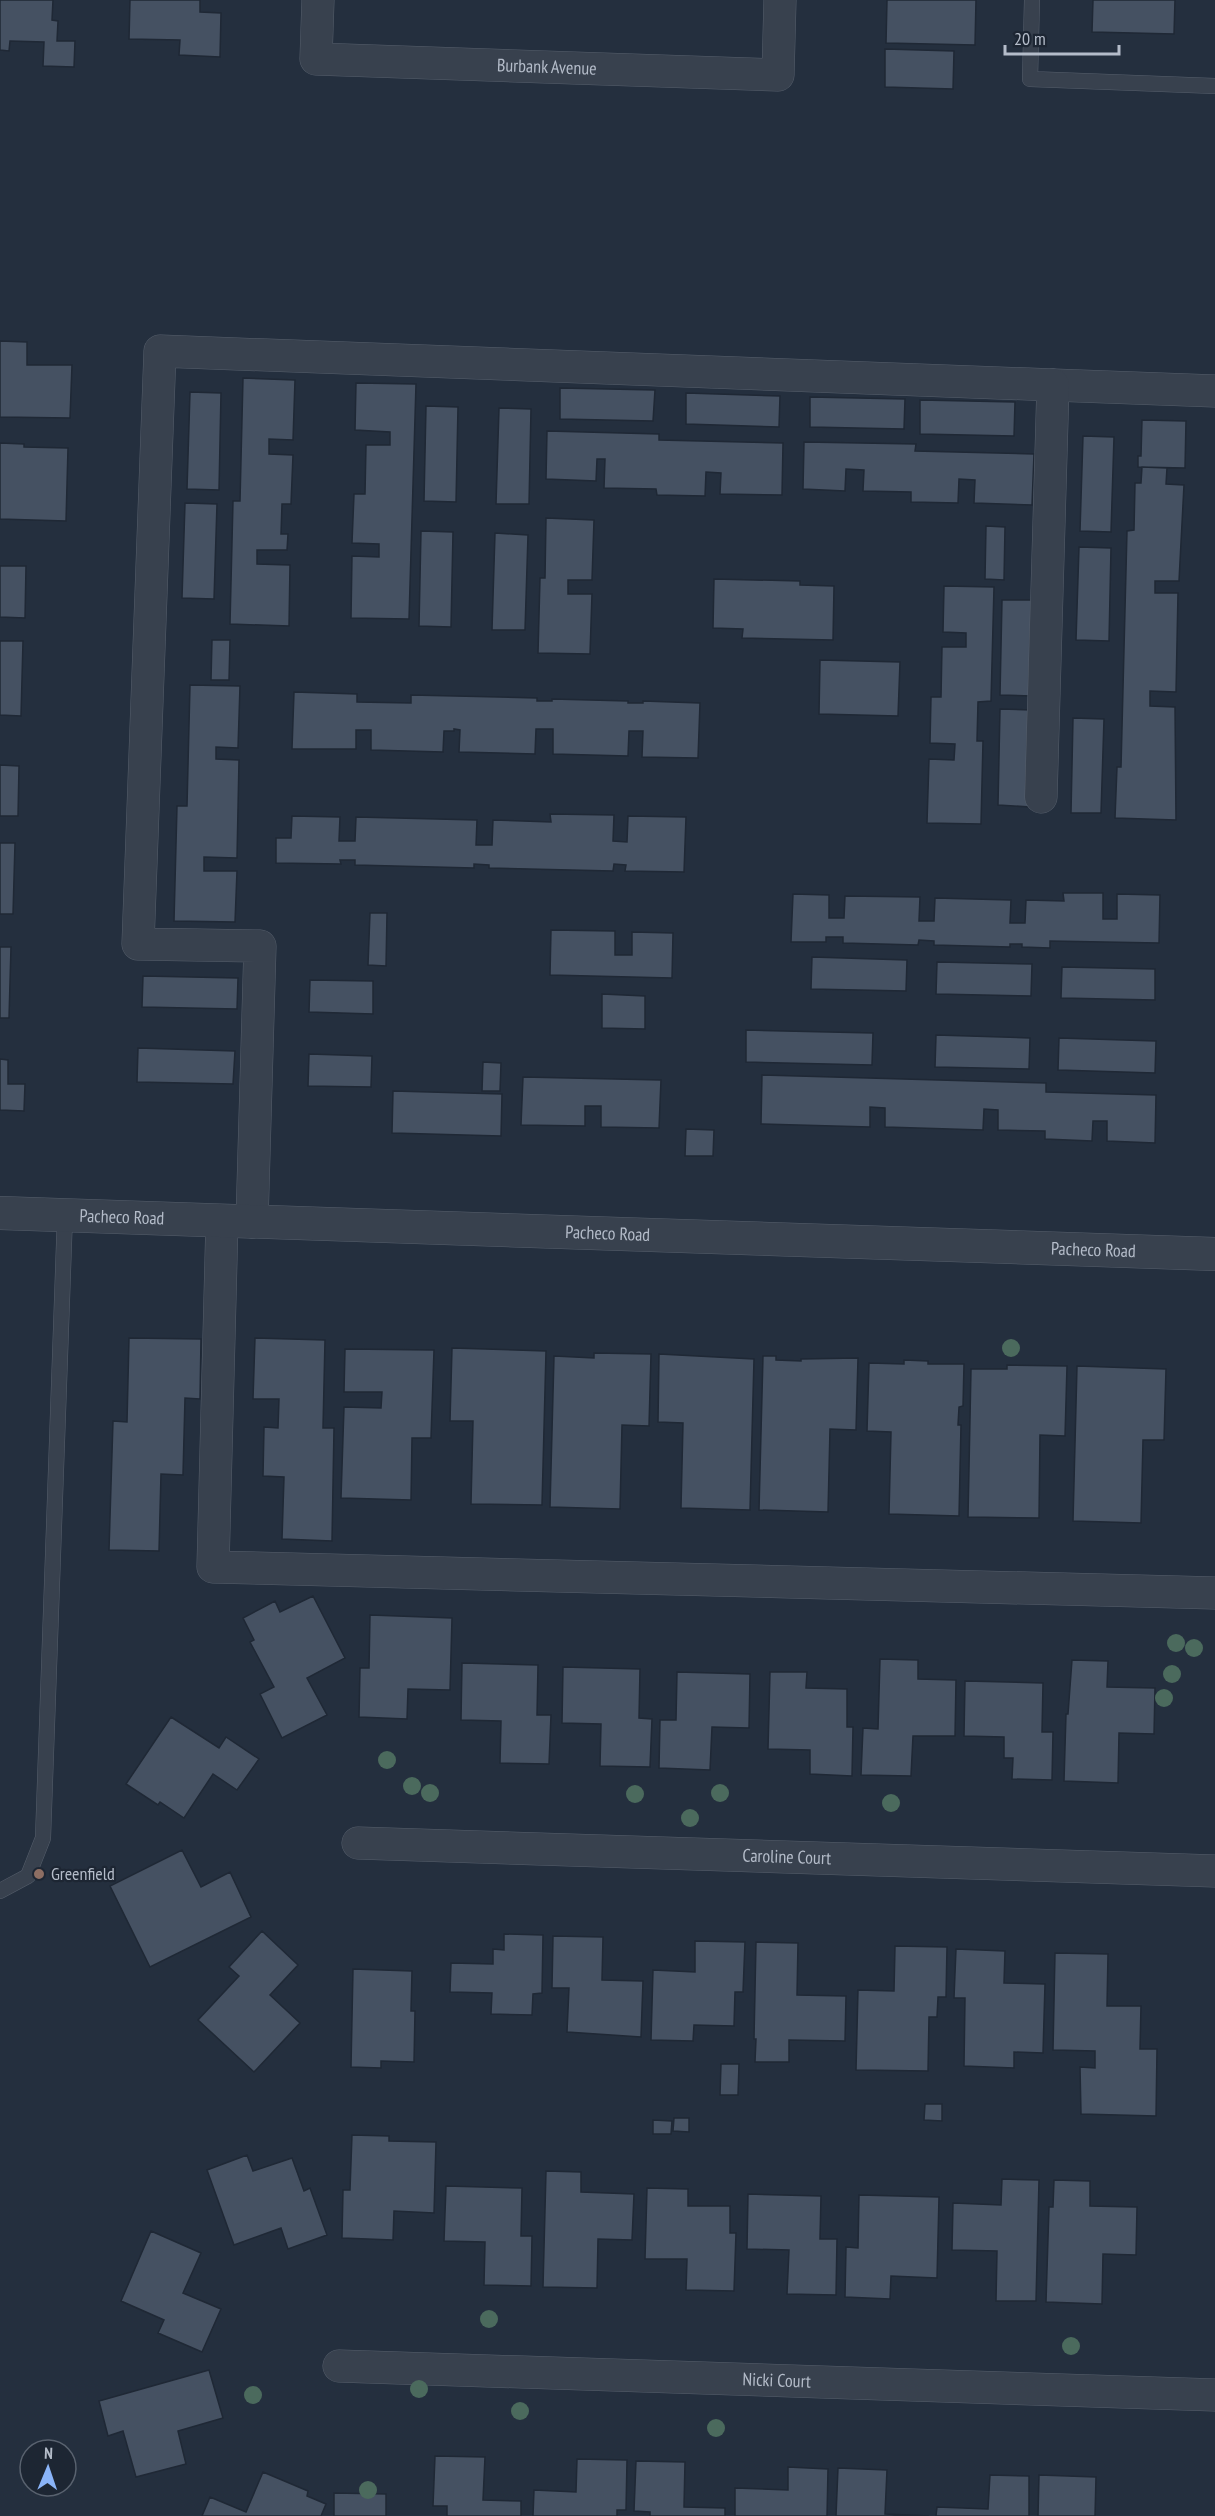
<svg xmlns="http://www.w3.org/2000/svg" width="1215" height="2516" font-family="'PT Sans Narrow',sans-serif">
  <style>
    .building { fill: #455162; stroke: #1f2835; stroke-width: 1.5 }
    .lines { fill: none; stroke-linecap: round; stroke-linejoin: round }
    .service-casing { stroke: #565f6c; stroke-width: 16 }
    .minor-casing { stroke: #565f6c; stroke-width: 33 }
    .tertiary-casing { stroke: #565f6c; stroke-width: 34 }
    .service { stroke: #38414e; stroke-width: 15 }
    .minor { stroke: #38414e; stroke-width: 32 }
    .tertiary { stroke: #38414e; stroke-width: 33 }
    .tree { fill: #4b6a5d }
    .education-dot { fill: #8d6e63; stroke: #1d2633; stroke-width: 2 }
    .labels { text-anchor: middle; stroke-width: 4.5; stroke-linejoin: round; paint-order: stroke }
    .street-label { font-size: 18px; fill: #b4bcc9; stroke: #1d2633 }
    .poi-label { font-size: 18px; fill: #b4bcc9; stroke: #1d2633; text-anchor: start }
  </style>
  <rect width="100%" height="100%" fill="#242f3e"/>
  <path class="building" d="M0 0H53L52 20 58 21 57 41H75L74 67 43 66 44 42 10 41 9 51 0 50Z
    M130 0H200V12L221 13 220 57 179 55 180 40 129 39Z
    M887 0H976L975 45 886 43Z
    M1093 0H1175L1174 34 1092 32Z
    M885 49 954 51 953 89 885 87Z
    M0 341 27 342V365H72L70 418 0 417Z
    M243 378 295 380 293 440 269 439V454L293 455 291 504H282L281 534H288L287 550H257V564L290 565 289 626 230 624 233 501H240Z
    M356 383 416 384 409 619 351 618 352 556 379 557V544L352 543 354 494H365L366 445H390V432L355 430Z
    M560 388 655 390 653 421 560 419Z
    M190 392 221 393 219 490 187 489Z
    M686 393 780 396 779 427 686 424Z
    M810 397 905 399 904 429 810 427Z
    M920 400 1015 402 1014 436 920 434Z
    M426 406 458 407 456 502 424 501Z
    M499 408 531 409 529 504H496Z
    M1142 420 1186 421 1185 468 1138 467V456H1141Z
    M547 431 659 434V440L783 443 782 495 720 494 721 473 706 472 705 496 657 495 656 489 604 488 605 459H597L596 481 546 479Z
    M1083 436 1114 437 1111 532 1080 531Z
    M804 442 916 444 915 451 1034 454 1032 505 974 503 975 480 959 479 958 503 911 502V492L863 491 864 470 846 469 845 491 803 489Z
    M0 443 24 444V447L68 448 66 521 0 519Z
    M1142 467 1167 468 1166 484 1184 485 1179 581H1155V593H1178L1176 692 1150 691V706L1175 707 1176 820 1115 818 1117 767H1121L1127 531 1134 530 1135 483H1141Z
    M185 503 217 504 214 599 182 598Z
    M546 518 594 520 592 580H568V594H592L590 654 538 653 540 578H545Z
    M986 526 1005 527 1004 580 985 579Z
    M421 531 453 532 451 627 419 626Z
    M495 533 528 535 525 630H492Z
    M1079 547 1111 548 1109 641 1076 640Z
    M0 566H26L25 618 0 617Z
    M714 579 800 581V585L834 586 833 640 742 638 743 629 713 628Z
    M944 586 994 587 991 701 978 702 977 741H983L981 824 927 823 929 759 954 760 955 744 930 743 931 697H941L942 647H966V633L943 632Z
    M1002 600H1035L1032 696 1000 695Z
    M212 640H230L229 680H211Z
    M0 641H23L21 716 0 715Z
    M820 660 900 662 898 716 819 714Z
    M190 685 240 686 238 748 216 747V759L239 760 237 858 204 857V871H237L235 922 174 921 177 806H187Z
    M294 692 357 694V702L411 703V695L537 698V701H552V699L628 701V703H643V701L700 703 698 758 642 757 643 731H629L628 756 553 754V729H536L535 754 459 752 460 730 454 729V731H444L443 752 371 750V730H356V749H292Z
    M1000 709 1032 710 1030 807 998 805Z
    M1073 718 1104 719 1101 813H1071Z
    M0 765 19 766 18 816H0Z
    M550 814 614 815 613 841 627 842 628 816 686 817 684 872 625 871 626 865 614 864 613 871 489 868V865L474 864V868L355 865V860H340L341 864 276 863V838H291L292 816 340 817 339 841H355L356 817 477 820 476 845H492L493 820 551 822Z
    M0 843H15L13 914H0Z
    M1063 893H1103V919H1117V894L1160 895 1159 943 1050 941V948L1022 947V944H1010V947L934 945V941L919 940 918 945 843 943V937H826V942H791L793 894 829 895V918H844L845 896 920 897 919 921H934L935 898 1011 900 1010 923H1025L1026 900 1064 901Z
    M370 913H387L386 966 368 965Z
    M551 930 615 931V955H632V932L673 933 672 978 550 975Z
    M0 947H11L9 1018H0Z
    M812 957 907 960 906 991 811 989Z
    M937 962 1032 964 1031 996 936 994Z
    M1062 967 1155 969V1000L1061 998Z
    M143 976 238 978 237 1009 142 1007Z
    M310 980 373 981V1014L309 1012Z
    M602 994 645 996V1029L602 1028Z
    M746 1030 873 1033 872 1065 746 1062Z
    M936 1035 1030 1038 1029 1069 935 1067Z
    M1059 1038 1156 1041 1155 1073 1058 1070Z
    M138 1048 235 1051 233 1084 137 1082Z
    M309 1054 372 1056 371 1087 308 1086Z
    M0 1059 8 1060V1084H25L24 1111 0 1110Z
    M483 1062 501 1063 500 1091H482Z
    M762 1075 1046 1083V1092L1156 1095 1155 1143 1107 1141V1121H1093L1092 1141 1045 1139V1131L998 1130V1110L984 1109 983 1130 885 1127V1108L870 1107V1127L761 1124Z
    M523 1077 661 1080 659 1128 601 1127V1106H585V1126L521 1125Z
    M393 1091 502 1094 501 1136 392 1133Z
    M686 1129 714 1130 713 1156H685Z
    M129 1338 201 1339 200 1399 185 1398 183 1475 161 1474 159 1551 109 1550 113 1421 127 1422Z
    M255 1338 325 1340 323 1428H334L332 1541 282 1539 284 1477 263 1476 264 1427 278 1428 279 1399H253Z
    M452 1348 546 1351 542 1505 471 1504 473 1421H450Z
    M345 1349 434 1350 431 1438H412L411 1500 341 1498 344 1407 381 1408 382 1392H344Z
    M594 1353 651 1354 649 1426 622 1425 620 1509 550 1507 554 1356 594 1358Z
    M659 1354 754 1359 750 1510 681 1508 683 1423 658 1422Z
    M763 1356H776V1360L801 1361V1359L858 1358 856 1430 830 1429 828 1512 759 1510Z
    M904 1360 928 1361V1364H964L963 1406 959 1407 958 1425H961L959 1516 889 1514 891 1432 867 1431 869 1363 904 1364Z
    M1007 1365 1067 1366 1065 1436 1040 1435 1039 1518 968 1517 971 1369H1007Z
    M1077 1366 1166 1369 1164 1440H1143L1141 1523 1073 1521Z
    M313 1596 345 1658 307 1678 327 1715 282 1738 260 1694 274 1687 250 1642 254 1640 243 1618 275 1601 280 1612Z
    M370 1615 452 1618 450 1690 408 1689 407 1719 359 1717 360 1668H369Z
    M880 1659 918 1660V1679L956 1680 955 1736H913L911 1776 861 1775 863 1728 878 1729Z
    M1072 1660 1108 1661 1107 1687 1155 1688 1154 1734 1119 1733 1118 1783 1064 1781 1066 1714H1068Z
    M462 1663 538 1665 537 1715H551L549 1764 500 1763 501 1721 461 1720Z
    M563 1667 640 1669 639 1718 652 1719 650 1767 600 1766 601 1724 562 1723Z
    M677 1672 750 1674 749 1728 712 1727 710 1770 659 1768 660 1720H676Z
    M770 1672H807L806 1688 847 1689V1727H853L852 1776 810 1774V1750L768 1749Z
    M965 1681 1043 1683 1042 1732H1053L1052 1780 1012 1779 1013 1758H1004V1737L964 1736Z
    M171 1717 219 1748 226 1737 259 1759 237 1790 213 1774 184 1818 160 1802 158 1805 126 1784Z
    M182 1850 201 1887 230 1872 251 1917 150 1967 110 1886Z
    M262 1931 298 1965 270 1995 300 2023 254 2072 198 2020 239 1976 229 1967Z
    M504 1934 543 1935 542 1993 533 1994 532 2015 491 2014 492 1993 450 1992 451 1963 493 1964V1949L504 1950Z
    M553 1936 603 1937 602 1980 643 1981 641 2037 567 2032 569 1988H552Z
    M695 1941 745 1942 743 1992H735L734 2026 694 2025 693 2041 651 2040 653 1970 695 1972Z
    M756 1942 798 1943 797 1995 846 1996 845 2041 789 2040V2062H755L756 2039H754Z
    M895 1946 947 1947 946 1997H938L937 2017H929L928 2071 856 2070 858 1990 894 1991Z
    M956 1949 1005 1951 1004 1983 1045 1984 1043 2053 1014 2052V2068L964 2066 965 1998H954Z
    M1055 1953 1108 1954 1107 2006H1141L1140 2049H1157L1156 2116 1081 2114 1080 2067 1095 2068V2051L1053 2050Z
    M353 1969 412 1971 411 2011H415L414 2062 381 2061V2068L351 2067Z
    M721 2064H739L738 2095H720Z
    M925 2104H942V2121L924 2120Z
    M674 2118H689V2132L673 2131Z
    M653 2120 672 2121 671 2134H653Z
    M352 2135 389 2136V2141L436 2142 434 2213 394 2211 393 2240 342 2238 343 2190H350Z
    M247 2155 253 2171 292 2158 304 2191 310 2188 327 2235 288 2249 281 2228 234 2245 207 2170Z
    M546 2171 581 2172V2192L634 2194 632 2240 598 2239 597 2288 543 2287Z
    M1002 2179 1039 2180 1036 2301H996L997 2251 952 2250 953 2203 1001 2205Z
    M1054 2180 1090 2181V2206L1137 2207 1136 2255 1103 2254 1102 2304 1046 2302 1049 2207H1053Z
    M446 2186 522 2188 521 2236H532L531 2286 484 2285 485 2242 444 2241Z
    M647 2188 688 2189V2206H730V2233H736L734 2291 686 2290 687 2259H645Z
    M748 2194 821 2196 820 2239H837L836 2295 787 2294 789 2250 747 2249Z
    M859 2195 939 2197 937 2278 891 2276 890 2299 845 2297 846 2247 858 2248Z
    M151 2231 201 2253 183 2293 221 2309 202 2352 158 2333 164 2320 121 2301Z
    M209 2370 223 2418 178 2431 186 2464 136 2477 123 2431 108 2436 99 2401Z
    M435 2456 485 2457 483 2500 521 2501V2516H447V2506H433Z
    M577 2459 627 2460 626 2510H617V2516H533L534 2490 576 2492Z
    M636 2461 685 2462 684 2507 725 2508V2516H650V2512L634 2511Z
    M788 2467 828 2469 827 2516H735V2488L788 2490Z
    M838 2468 887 2470 885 2514 929 2516H836Z
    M263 2472 308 2491 307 2496 326 2504 321 2516H202L210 2497 246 2512Z
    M990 2475 1029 2476V2516H936L937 2507 988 2509Z
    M1039 2475 1096 2477 1095 2516H1038Z
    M334 2493 386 2494V2516H334Z"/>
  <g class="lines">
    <g class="service-casing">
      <path id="service" d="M1032 0 1030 79 1215 86
        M0 1891 28 1876 43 1838 65 1215"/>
    </g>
    <g class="minor-casing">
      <g id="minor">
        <path id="s1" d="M318 0 316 59 778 75 780 0"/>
        <path d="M1053 385 1215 391"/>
        <path d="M222 1221 213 1567 1215 1593"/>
        <path d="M252 1222 260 946 138 944 160 351 1053 385 1041 797"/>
        <path id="s2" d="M358 1843 1215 1871"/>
        <path id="s3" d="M339 2366 1215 2395"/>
      </g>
    </g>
    <g class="tertiary-casing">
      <g id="tertiary">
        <path id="s4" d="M0 1213 1215 1254"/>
      </g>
    </g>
    <use href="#service" class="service"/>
    <use href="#minor" class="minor"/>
    <use href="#tertiary" class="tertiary"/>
  </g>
  <g class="tree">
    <circle cx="1011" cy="1348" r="9"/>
    <circle cx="1176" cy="1643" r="9"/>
    <circle cx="1194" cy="1648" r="9"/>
    <circle cx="1172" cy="1674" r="9"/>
    <circle cx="1164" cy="1698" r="9"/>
    <circle cx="387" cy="1760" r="9"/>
    <circle cx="412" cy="1786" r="9"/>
    <circle cx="430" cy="1793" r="9"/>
    <circle cx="720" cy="1793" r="9"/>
    <circle cx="635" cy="1794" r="9"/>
    <circle cx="891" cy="1803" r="9"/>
    <circle cx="690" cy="1818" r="9"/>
    <circle cx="489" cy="2319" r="9"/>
    <circle cx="1071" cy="2346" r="9"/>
    <circle cx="419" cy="2389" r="9"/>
    <circle cx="253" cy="2395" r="9"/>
    <circle cx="520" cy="2411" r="9"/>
    <circle cx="716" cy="2428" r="9"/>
    <circle cx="368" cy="2490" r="9"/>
  </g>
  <circle class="education-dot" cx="39" cy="1874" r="6"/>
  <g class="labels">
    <g class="street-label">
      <text dy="6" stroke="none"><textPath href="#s1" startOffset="290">Burbank Avenue</textPath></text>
      <text dy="6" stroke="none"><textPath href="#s4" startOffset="122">Pacheco Road</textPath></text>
      <text dy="6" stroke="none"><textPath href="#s4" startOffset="608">Pacheco Road</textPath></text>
      <text dy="6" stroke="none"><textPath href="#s4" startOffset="1094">Pacheco Road</textPath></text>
      <text dy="6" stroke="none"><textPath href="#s2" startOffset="429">Caroline Court</textPath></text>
      <text dy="6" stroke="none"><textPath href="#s3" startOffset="438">Nicki Court</textPath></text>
    </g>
    <g class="poi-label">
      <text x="51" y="1880">Greenfield</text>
    </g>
  </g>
  <g transform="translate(48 2468) rotate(2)"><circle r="28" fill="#1d2633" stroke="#59626f" stroke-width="1.5"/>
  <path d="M0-4.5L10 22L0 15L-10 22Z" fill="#8ab4f8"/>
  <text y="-9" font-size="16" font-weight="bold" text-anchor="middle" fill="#b4bcc9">N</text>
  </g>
  <path d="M1005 45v9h114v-9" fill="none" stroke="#b4bcc9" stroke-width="3"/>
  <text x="1014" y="45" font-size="18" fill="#b4bcc9" stroke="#1d2633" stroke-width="4.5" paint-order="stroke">20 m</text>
</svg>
